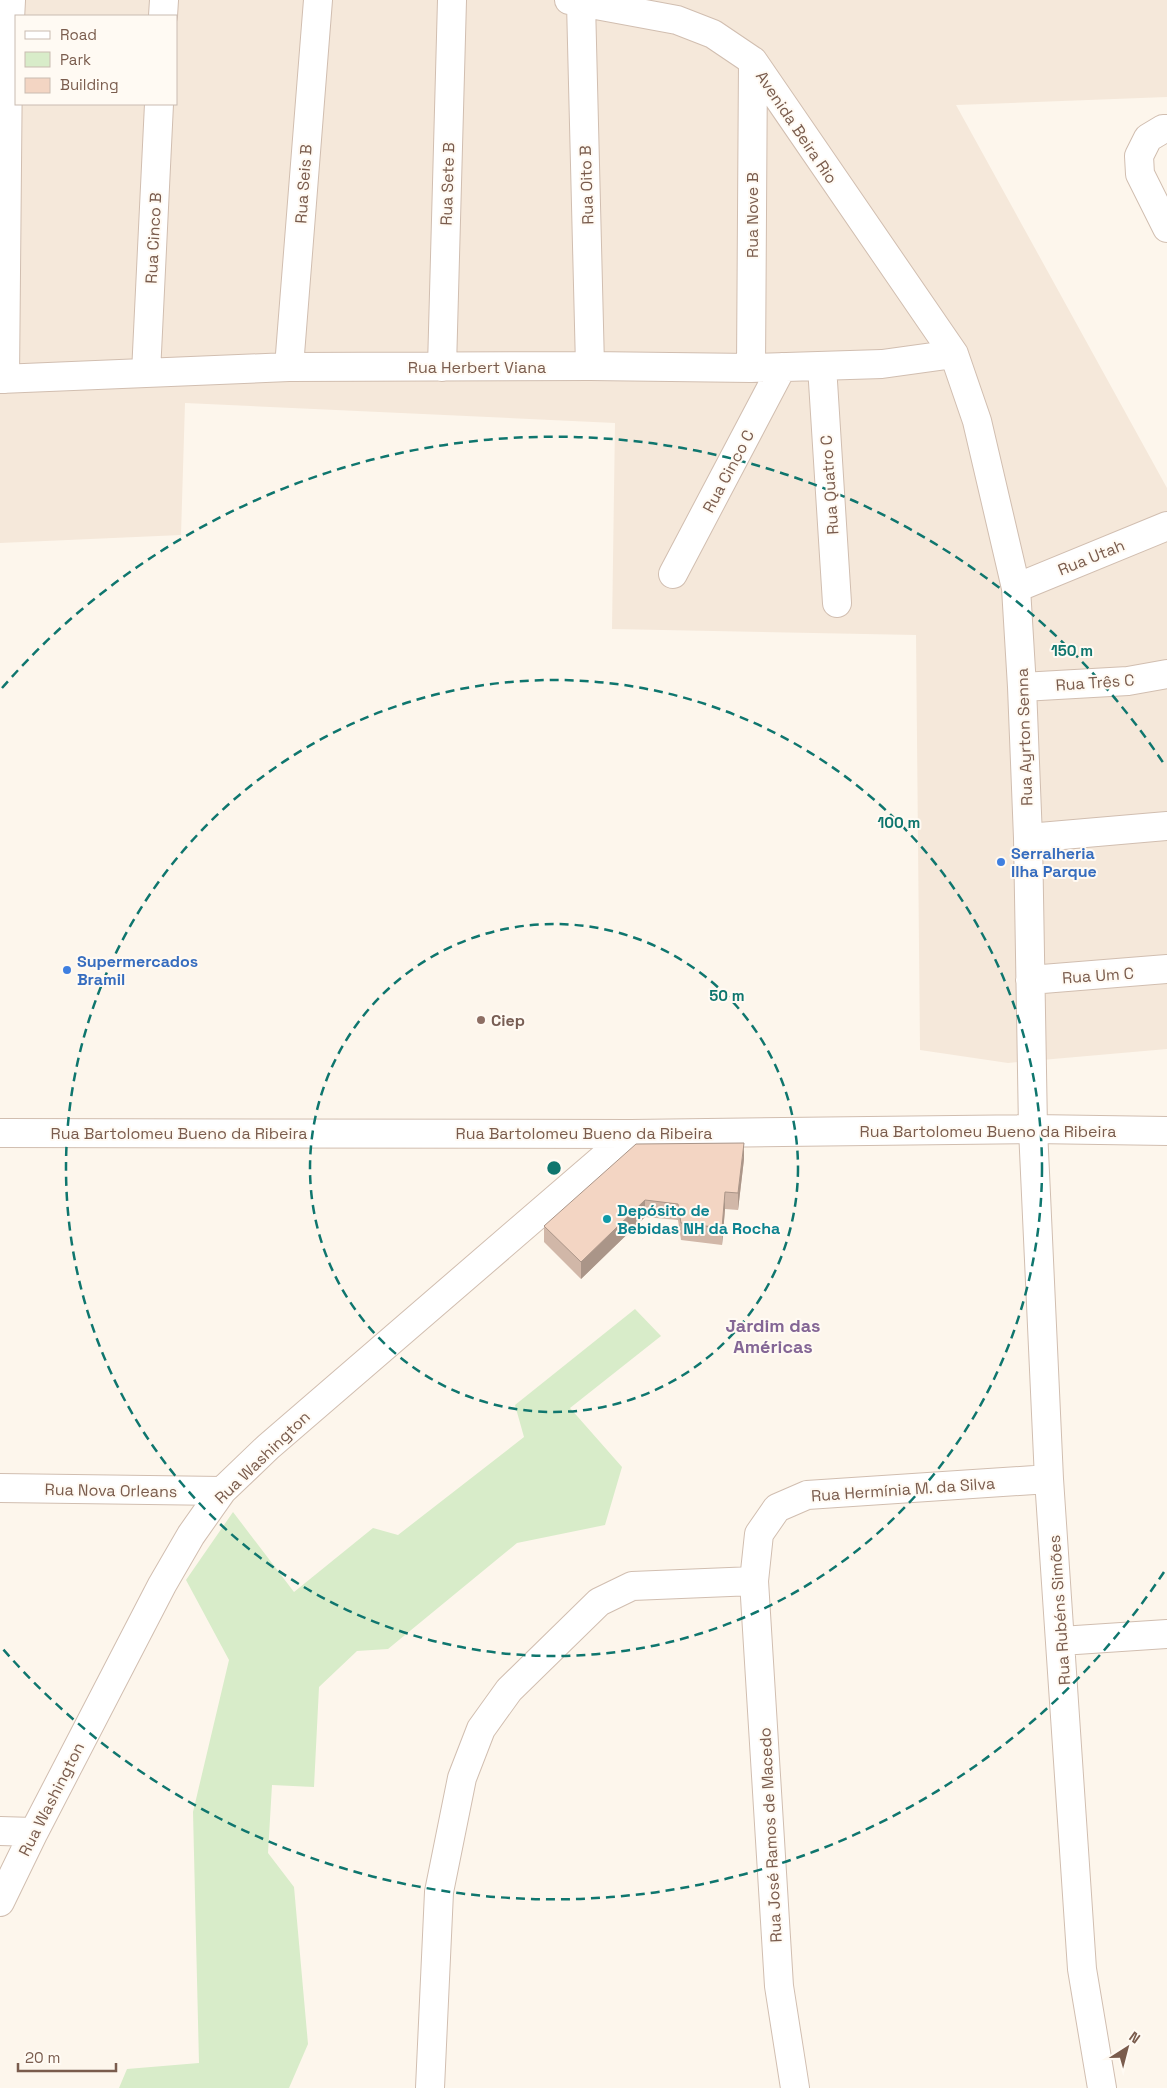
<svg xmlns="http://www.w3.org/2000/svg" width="1167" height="2088" font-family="'Space Grotesk',sans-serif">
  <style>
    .residential { fill: #f5e8da; fill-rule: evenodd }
    .green { fill: #d8ecc9 }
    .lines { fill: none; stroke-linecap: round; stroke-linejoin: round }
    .street-casing { stroke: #d1beb0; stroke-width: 30 }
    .street { stroke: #fff; stroke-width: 28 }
    .wall { fill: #d1b7a8 }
    .shaded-wall { fill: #aa9588 }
    .building { fill: #f3d5c3; stroke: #aa9588 }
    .ring { fill: none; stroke: #0f766e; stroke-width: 2.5; stroke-dasharray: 9 6 }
    .shop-dot { fill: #3f7fe0; stroke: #fffaf3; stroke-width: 2 }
    .education-dot { fill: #8d6e63; stroke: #fffaf3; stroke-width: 2 }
    .culture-dot { fill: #0f9aa8; stroke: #fffaf3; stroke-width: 2 }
    .labels { text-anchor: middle; stroke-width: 4; stroke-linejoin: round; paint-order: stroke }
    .street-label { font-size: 16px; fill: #7a5c4d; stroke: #fffaf3 }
    .shop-label { font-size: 16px; font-weight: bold; fill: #366cbe; stroke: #fffaf3; text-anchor: start }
    .education-label { font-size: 16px; font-weight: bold; fill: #785e54; stroke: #fffaf3; text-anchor: start }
    .culture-label { font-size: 16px; font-weight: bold; fill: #0d838f; stroke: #fffaf3; text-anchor: start }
    .neighbourhood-label { font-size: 18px; font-weight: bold; fill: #846695; stroke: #fffaf3 }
    .centre { fill: #0f766e; stroke: #fffaf3; stroke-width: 2.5 }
    .ring-label { font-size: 15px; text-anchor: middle; font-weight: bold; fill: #0f766e; stroke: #fffaf3; stroke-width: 4; stroke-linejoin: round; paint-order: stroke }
  </style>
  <rect width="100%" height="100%" fill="#fdf6ec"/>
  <path class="residential" d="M0 0H1167V97L956 105 1167 488V1049L1008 1063 920 1050 916 635 612 629 615 423 185 403 181 535 0 543ZM16 16H176V104H16Z"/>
  <path class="green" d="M635 1309 661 1336 570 1408 622 1467 605 1525 517 1543 388 1649 357 1651 319 1687 314 1787 272 1785 268 1853 294 1887 308 2044 289 2088H119L127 2069 199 2063 193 1812 229 1660 186 1580 233 1512 294 1592 373 1528 398 1535 524 1437 515 1405Z"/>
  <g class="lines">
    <g class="street-casing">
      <path id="street" d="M569 0 677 20 713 34 753 61 954 354 977 421 1016 588 1022 687 1028 838 1033 1129 1049 1479 1082 1969 1102 2088
        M581 3 590 366
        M163 16 164 0
        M1167 129H1163L1148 138 1139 156 1140 174 1167 228
        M822 366 837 603
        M289 367 318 0
        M442 367 452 0
        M751 368 753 61
        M146 373 159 104
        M0 379 289 367 590 366 751 368 882 364 954 354
        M5 379 8 59 11 0
        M673 574 782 367
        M1016 588 1167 526
        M1022 687 1128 681 1167 674
        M1028 838 1167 826
        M1030 980 1167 969
        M0 1133 631 1134 1033 1129 1167 1131
        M0 1488 222 1491
        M1061 1641 1167 1634
        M0 1831 34 1832
        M0 1902 34 1832 162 1585 191 1535 222 1491 268 1447 631 1134
        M430 2088 439 1892 462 1778 481 1729 509 1690 599 1602 632 1586 754 1581
        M795 2088 779 1986 754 1581 759 1534 777 1508 807 1495 1049 1479"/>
    </g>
    <use href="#street" class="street"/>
  </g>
  <path class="wall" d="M744 1159 738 1210 725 1209 722 1245 681 1240 678 1220 645 1217 581 1279 544 1242V1226Z"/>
  <path class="shaded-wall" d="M744 1143V1159L738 1210V1193Z
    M725 1192V1209L722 1245V1228Z
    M645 1200V1217L581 1279V1262Z"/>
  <path class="building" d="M744 1143 738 1193 725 1192 722 1228 681 1223 678 1204 645 1200 581 1262 544 1226 636 1144Z"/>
  <g class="ring">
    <circle cx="554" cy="1168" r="244"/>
    <circle cx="554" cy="1168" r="488"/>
    <path d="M1164 1572A732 732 0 0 1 2 1648M2 688A732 732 0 0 1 1164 764"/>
  </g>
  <g class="shop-dot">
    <circle cx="1001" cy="862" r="5"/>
    <circle cx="67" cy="970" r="5"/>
  </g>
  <circle class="education-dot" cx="481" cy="1020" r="5"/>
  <circle class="culture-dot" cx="607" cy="1219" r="5"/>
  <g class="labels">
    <g class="street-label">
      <text transform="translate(797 127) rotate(56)" y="6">Avenida Beira Rio</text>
      <text transform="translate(303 184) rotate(-86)" y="6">Rua Seis B</text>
      <text transform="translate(447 184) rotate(-88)" y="6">Rua Sete B</text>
      <text transform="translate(586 185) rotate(-92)" y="6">Rua Oito B</text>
      <text transform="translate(752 215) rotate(-90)" y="6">Rua Nove B</text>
      <text transform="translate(153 238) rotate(-87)" y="6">Rua Cinco B</text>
      <text x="477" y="373">Rua Herbert Viana</text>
      <text transform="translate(728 471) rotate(-62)" y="6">Rua Cinco C</text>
      <text transform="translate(829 485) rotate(-94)" y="6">Rua Quatro C</text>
      <text transform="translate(1091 557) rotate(-22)" y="6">Rua Utah</text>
      <text transform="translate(1095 682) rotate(-4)" y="6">Rua Três C</text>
      <text transform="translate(1024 737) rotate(-92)" y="6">Rua Ayrton Senna</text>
      <text transform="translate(1098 975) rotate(-4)" y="6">Rua Um C</text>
      <text x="988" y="1137">Rua Bartolomeu Bueno da Ribeira</text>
      <text x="179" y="1139">Rua Bartolomeu Bueno da Ribeira</text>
      <text x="584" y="1139">Rua Bartolomeu Bueno da Ribeira</text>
      <text transform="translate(262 1457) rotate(-44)" y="6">Rua Washington</text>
      <text transform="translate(903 1489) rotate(-4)" y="6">Rua Hermínia M. da Silva</text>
      <text transform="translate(111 1490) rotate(1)" y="6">Rua Nova Orleans</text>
      <text transform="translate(1059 1610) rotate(-94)" y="6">Rua Rubéns Simões</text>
      <text transform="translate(51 1799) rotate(-63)" y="6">Rua Washington</text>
      <text transform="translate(770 1835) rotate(-93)" y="6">Rua José Ramos de Macedo</text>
    </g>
    <g class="shop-label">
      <text x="1011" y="859">Serralheria<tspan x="1011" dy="18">Ilha Parque</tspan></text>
      <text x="77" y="967">Supermercados<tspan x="77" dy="18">Bramil</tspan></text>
    </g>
    <g class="education-label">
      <text x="491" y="1026">Ciep</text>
    </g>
    <g class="culture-label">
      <text x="617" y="1216">Depósito de<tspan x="617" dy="18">Bebidas NH da Rocha</tspan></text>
    </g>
    <g class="neighbourhood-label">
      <text x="773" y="1332">Jardim das<tspan x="773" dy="21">Américas</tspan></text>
    </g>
  </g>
  <circle cx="554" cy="1168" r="8" class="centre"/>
  <g class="ring-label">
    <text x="1072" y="656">150 m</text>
    <text x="899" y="828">100 m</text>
    <text x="727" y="1001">50 m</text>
  </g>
  <rect x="15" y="15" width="162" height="90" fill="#fffaf3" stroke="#cabbb1"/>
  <rect x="25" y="31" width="25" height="8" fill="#ffffff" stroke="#cabbb1"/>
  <text x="60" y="40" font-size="15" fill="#7a5c4d">Road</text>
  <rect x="25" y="52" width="25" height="15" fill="#d8ecc9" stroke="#cabbb1"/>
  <text x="60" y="65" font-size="15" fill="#7a5c4d">Park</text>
  <rect x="25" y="78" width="25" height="15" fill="#f3d5c3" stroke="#cabbb1"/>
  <text x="60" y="90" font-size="15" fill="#7a5c4d">Building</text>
  <g transform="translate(1127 2048) rotate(36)" stroke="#fffaf3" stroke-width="4" paint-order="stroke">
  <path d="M0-4L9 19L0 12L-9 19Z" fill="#7a5c4d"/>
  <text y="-8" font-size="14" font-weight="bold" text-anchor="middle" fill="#7a5c4d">N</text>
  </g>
  <path d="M18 2063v8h98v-8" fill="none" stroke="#7a5c4d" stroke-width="2.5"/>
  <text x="25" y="2063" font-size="15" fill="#7a5c4d" stroke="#fffaf3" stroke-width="4" paint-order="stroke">20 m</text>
</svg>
